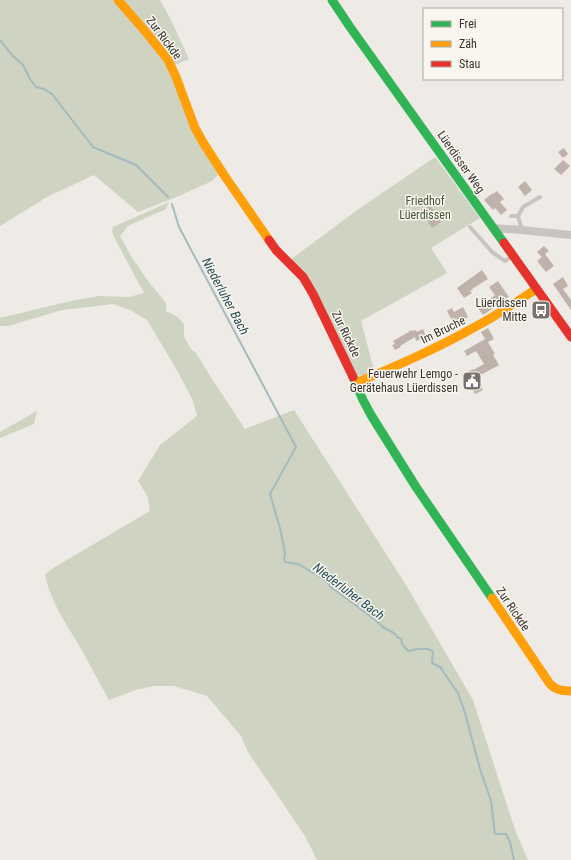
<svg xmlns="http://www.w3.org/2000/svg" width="571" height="860" font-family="'Roboto Condensed',sans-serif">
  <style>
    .green { fill: #ced3c2 }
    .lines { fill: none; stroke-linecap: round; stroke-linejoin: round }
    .stream { stroke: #a4bbbd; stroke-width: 2 }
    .building { fill: #bfb2aa }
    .lane { stroke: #c8c4bf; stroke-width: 4 }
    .street { stroke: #c8c4bf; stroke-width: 8 }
    .fast { stroke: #30b455; stroke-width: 9 }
    .slow { stroke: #ff9f0a; stroke-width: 9 }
    .jam { stroke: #e5322d; stroke-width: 9 }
    .labels { text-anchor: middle; stroke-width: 3; stroke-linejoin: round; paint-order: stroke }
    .street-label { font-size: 12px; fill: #39322d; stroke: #f9f6ef }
    .park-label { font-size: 12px; fill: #455433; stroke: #f9f6ef }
    .poi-label { font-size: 12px; fill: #39322d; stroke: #f9f6ef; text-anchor: end }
    .water-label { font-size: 13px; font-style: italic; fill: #274e56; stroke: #f9f6ef }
  </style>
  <rect width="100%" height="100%" fill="#eeebe6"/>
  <path class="green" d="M0 0H116L158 50 218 174 216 177 212 181 179 196 138 212 94 175 47 197 0 226Z
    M124 0H160L170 18 189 59 175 65Z
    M435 157 480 218 431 248 447 273 361 321 374 370 363 376 357 375 290 260 360 208Z
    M169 202 166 209 128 226 120 236 131 256 148 281 166 303V311L178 317 184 324V337L191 349 196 353 212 379 245 429 294 410 406 585 473 700 515 830 528 860H317L305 836 248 752 241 736 207 696 174 686H154L136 690 109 700C98 680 88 661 77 642 64 621 50 599 45 575L53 568 150 511 148 497 138 481 160 445 197 416 193 401 178 372 147 320 130 310 113 304 62 310 8 326H0V318L75 300 99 296 129 297 144 293 115 239 112 232 113 227Z
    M37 411 34 424 0 438V432Z"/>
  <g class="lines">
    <path class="stream" d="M0 40 12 55 23 65 30 79 36 87 44 89 52 94 93 147 136 165 168 197
      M172 204 179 227 296 447 270 494 280 528 285 553 284 560 285 562 298 564 324 579 331 587 374 619 384 628 394 633 397 637 401 639 402 644 408 651C416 649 426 647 433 651L432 663 440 667 458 693 465 713 480 769 491 801 495 834H506L510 842 514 860"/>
  </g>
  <path class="building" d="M564 148 568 154 563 158 558 152Z
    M563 160 570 166 561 175 554 169Z
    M525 181 532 190 525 196 518 187Z
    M497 191 504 199 500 202 507 210 501 215 495 208 493 210 484 200 493 193V194Z
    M430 205 441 222 432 228 421 211Z
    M544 246 549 251 545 254 554 266 546 272 537 261 542 257 537 252Z
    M482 270 488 279 483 282 472 289H473L470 291 472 293 464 298 457 288Z
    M563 277 568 286 563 289 571 300V310L553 284Z
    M498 281 509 297 506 298 507 299 483 315 477 307 482 304V305L494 296 495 295 489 287Z
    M463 307 468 317 459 322 460 324 455 327 447 311 452 308 454 312Z
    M488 328 494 339 488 342 495 354 493 355 499 365 477 377 480 381 478 382 483 390 475 394 471 386 469 387 462 375 473 369V370L484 364 476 351 467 356 464 351 485 339 481 332Z
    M423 329 426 337 416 341 415 337 400 346 401 347 395 350 392 345 395 344 393 341 412 330 413 331 416 330 417 332Z"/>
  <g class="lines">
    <path class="lane" d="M511 216H518L522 230
      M518 216 523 207 540 197
      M470 227 492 252 505 261 513 256"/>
    <path class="street" d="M493 228 522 230 571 235"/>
    <path class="fast" d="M332 0 350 27 504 243
      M353 377 363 400 371 415 416 487 492 598"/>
    <path class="slow" d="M118 0 145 31 168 60 176 77 195 128 204 144 224 175 269 240
      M356 383C396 366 436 349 473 328 495 317 515 303 536 289
      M492 598 550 684C556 690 562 691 571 691"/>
    <path class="jam" d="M269 240 276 250 303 277 313 294 353 377
      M504 243 571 337"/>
  </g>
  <defs>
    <g id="bus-square" transform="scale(1)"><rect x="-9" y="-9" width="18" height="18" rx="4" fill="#78736e" stroke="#f9f6ef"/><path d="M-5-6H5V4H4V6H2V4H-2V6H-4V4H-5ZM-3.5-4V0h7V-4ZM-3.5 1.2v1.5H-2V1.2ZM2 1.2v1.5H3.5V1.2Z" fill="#fff"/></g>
    <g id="civic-square" transform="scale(1)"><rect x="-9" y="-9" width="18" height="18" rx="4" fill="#78736e" stroke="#f9f6ef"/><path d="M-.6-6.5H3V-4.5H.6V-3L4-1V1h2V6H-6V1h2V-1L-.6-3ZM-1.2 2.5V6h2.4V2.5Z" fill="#fff"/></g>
  </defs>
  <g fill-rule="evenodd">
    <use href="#bus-square" x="541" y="310"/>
    <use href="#civic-square" x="472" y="381"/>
  </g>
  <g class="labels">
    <g class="street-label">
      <text transform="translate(164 38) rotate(53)" y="4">Zur Rickde</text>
      <text transform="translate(461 162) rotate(55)" y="4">Lüerdisser Weg</text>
      <text transform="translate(443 330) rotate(-26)" y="4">Im Bruche</text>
      <text transform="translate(346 334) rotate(64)" y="4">Zur Rickde</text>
      <text transform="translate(513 609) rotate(56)" y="4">Zur Rickde</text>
    </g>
    <g class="park-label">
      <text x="425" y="205">Friedhof<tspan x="425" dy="14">Lüerdissen</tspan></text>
    </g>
    <g class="poi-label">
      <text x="527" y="307">Lüerdissen<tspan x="527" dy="14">Mitte</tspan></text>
      <text x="458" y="378">Feuerwehr Lemgo -<tspan x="458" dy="14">Gerätehaus Lüerdissen</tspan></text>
    </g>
    <g class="water-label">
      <text transform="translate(226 296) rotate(62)" y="5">Niederluher Bach</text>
      <text transform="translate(349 591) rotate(37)" y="5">Niederluher Bach</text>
    </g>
  </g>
  <rect x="423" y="8" width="140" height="72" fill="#f9f6ef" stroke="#aca8a1"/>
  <rect x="431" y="21" width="20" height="6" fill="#30b455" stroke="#aca8a1"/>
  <text x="459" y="28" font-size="12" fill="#39322d">Frei</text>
  <rect x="431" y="41" width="20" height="6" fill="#ff9f0a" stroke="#aca8a1"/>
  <text x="459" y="48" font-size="12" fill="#39322d">Zäh</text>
  <rect x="431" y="61" width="20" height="6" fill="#e5322d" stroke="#aca8a1"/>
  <text x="459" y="68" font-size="12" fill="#39322d">Stau</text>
</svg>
